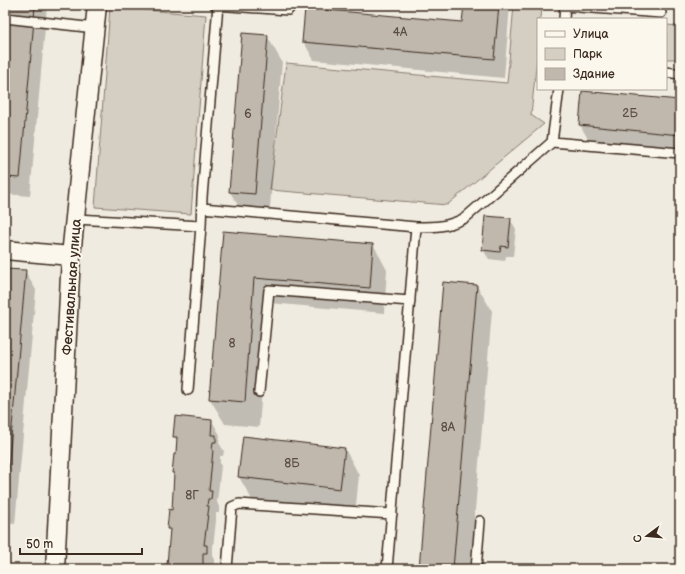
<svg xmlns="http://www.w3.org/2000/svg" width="685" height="574" font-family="'Balsamiq Sans',sans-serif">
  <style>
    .green { fill: #d5cec3; stroke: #887c70 }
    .shadow { fill: #0003 }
    .building { fill: #c0b8ad; stroke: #3b2a1e }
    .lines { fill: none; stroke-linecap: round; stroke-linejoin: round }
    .service-casing { stroke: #3b2a1e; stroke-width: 12 }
    .minor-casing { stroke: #3b2a1e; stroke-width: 21 }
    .service { stroke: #fbf7ec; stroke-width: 9 }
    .minor { stroke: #fbf7ec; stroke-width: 18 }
    .labels { text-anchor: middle; stroke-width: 4; stroke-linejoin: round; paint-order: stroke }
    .number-label { font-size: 12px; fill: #5c4e42 }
    .street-label { font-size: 14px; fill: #3b2a1e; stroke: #fbf7ec }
  </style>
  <rect width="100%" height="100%" fill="#f0ebe0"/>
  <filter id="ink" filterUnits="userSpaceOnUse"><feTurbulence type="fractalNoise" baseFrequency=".025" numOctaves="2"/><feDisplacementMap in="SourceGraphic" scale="8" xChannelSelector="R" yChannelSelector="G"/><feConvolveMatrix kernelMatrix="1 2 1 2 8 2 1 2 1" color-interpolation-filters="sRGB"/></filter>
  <g filter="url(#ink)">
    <path class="green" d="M514 5H542L541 19H538V48L531 115 544 124 447 205 270 190 286 63 507 83Z
      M110 7 206 15 191 214 95 207Z
      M666 25 680 26V59H666Z"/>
    <path class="shadow" d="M6 5H47L30 196 5 194Z
      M465 5H510L504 78 314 60 303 41 463 23Z
      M604 5H680V10Z
      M267 36 282 62 269 219 245 217 230 192Z
      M583 92 680 101V152L591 144 580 125Z
      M510 219 516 229 513 256H506L505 261 489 259 483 250Z
      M224 232 373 244 387 270 384 313 269 303 259 427 225 424 210 399Z
      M5 270 25 271 36 290 15 524 5 523Z
      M477 286 492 311 470 569H420Z
      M212 421 220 435 219 443 224 451 223 456H220V464L221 466 217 502 219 507V513H216V521L212 556 215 560V567H211V569H165L168 566 171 533 168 528 173 511 175 477 173 473 177 455 178 442 174 436Z
      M345 449 359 475 355 515 254 503 239 477Z"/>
    <path class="building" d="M5 5H35L34 19 5 17Z
      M464 5H499L494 59 302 42 305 8 462 22Z
      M5 17 34 20 20 178 5 177Z
      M242 33 268 35 255 194 229 192Z
      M582 91 680 100V135L579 125Z
      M485 216 511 218 508 247 501 246 500 252 482 250Z
      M223 231 373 244 370 288 254 278 245 402 209 399Z
      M5 269 26 270 5 505Z
      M443 282 477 285 453 569H419Z
      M175 416 212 420 211 435H216V442H213L212 450H213L209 491H212L211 499H208L207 506H209L204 545H207V553H203V569H164V565H167L170 529H167L169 509 172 510 174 473H172L174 454H176L177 437H173Z
      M243 436 345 448 340 489 238 477Z"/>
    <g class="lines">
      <g class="service-casing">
        <path id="service" d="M215 5 288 10 292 5
          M565 6 661 13
          M5 18 95 28
          M564 19 565 5
          M666 72 680 74
          M552 142 680 153
          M202 208 416 227C436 227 447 227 465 218L552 142 559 89
          M76 219 201 226 188 390
          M201 226 202 197 218 5
          M259 392 269 290 410 301
          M227 569 232 507 239 504 392 514
          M387 569 416 227
          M476 569 480 521"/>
      </g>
      <g class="minor-casing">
        <path id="minor" d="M5 250 71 256
          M55 569 71 256 97 5"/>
      </g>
      <use href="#service" class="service"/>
      <use href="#minor" class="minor"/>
    </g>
  </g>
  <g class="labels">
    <g class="number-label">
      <text x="400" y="36">4А</text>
      <text x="630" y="117">2Б</text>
      <text x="248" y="118">6</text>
      <text x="232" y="347">8</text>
      <text x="448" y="431">8А</text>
      <text x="292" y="467">8Б</text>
      <text x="192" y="499">8Г</text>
    </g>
    <g class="street-label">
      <text transform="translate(71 287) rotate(-86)" y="5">Фестивальная улица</text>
    </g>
  </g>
  <rect width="685" height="574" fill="none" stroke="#fbf7ec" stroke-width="20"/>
  <rect x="10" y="10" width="665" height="554" fill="none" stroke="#3b2a1e" stroke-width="1.5" filter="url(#ink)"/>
  <rect x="537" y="18" width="130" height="72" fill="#fbf7ec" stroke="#aea59a"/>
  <rect x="545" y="31" width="20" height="6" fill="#fbf7ec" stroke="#aea59a"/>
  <text x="573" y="38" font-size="12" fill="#3b2a1e">Улица</text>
  <rect x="545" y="48" width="20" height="12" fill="#d5cec3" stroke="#aea59a"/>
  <text x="573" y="58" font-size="12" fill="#3b2a1e">Парк</text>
  <rect x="545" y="68" width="20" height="12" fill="#c0b8ad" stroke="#aea59a"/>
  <text x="573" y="78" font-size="12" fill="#3b2a1e">Здание</text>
  <g transform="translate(647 536) rotate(254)" stroke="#fbf7ec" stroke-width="3" paint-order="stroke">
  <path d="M0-3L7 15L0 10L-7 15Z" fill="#3b2a1e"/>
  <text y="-6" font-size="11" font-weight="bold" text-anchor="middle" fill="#3b2a1e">С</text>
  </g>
  <path d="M20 548v6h122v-6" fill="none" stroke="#3b2a1e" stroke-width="2"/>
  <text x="26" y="548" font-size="12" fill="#3b2a1e" stroke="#fbf7ec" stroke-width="3" paint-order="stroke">50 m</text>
</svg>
